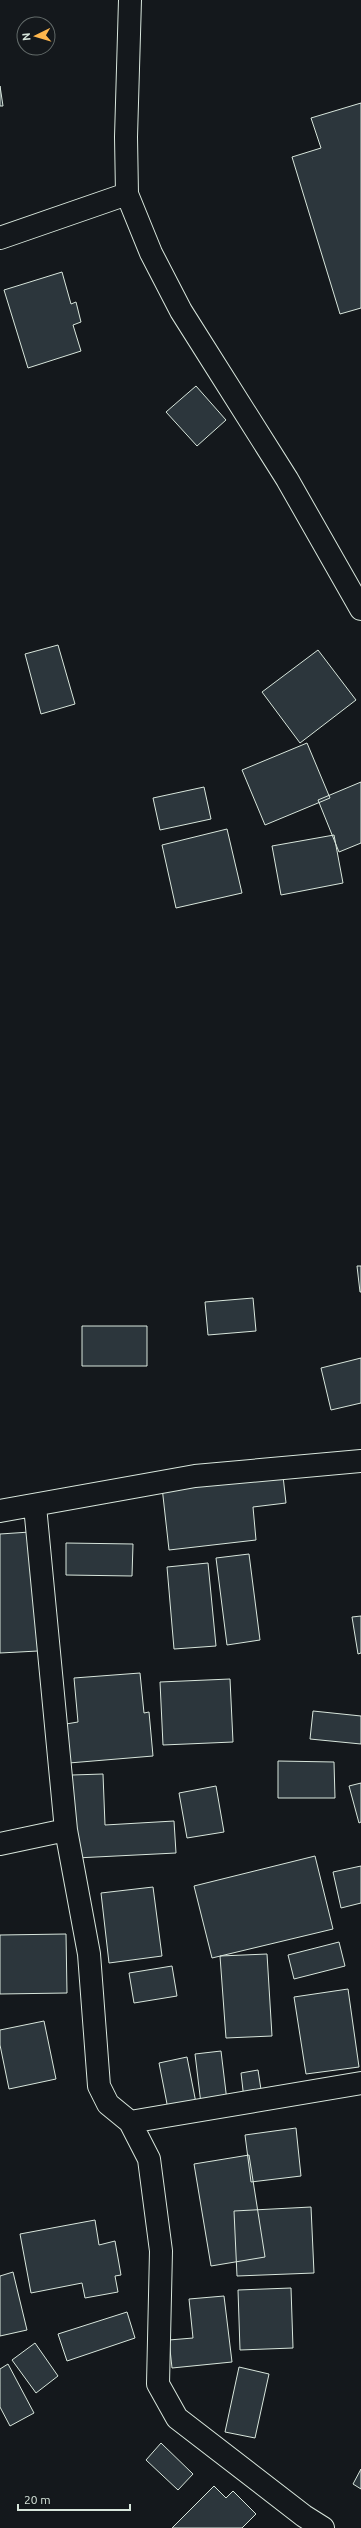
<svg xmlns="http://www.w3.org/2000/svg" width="361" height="2528" font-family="Ubuntu,sans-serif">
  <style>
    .building { fill: #2c363c; stroke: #d8e6dc }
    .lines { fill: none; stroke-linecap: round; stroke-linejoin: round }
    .minor-casing { stroke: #d8e6dc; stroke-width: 24 }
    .minor { stroke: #14181c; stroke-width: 22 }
  </style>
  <rect width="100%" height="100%" fill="#14181c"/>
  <path class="building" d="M0 86 3 106H0Z
    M361 103V308L340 314 292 157 321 148 311 118Z
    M62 272 71 304 76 302 81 322 73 325 81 351 28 368 4 290Z
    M196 386 226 420 197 446 166 412Z
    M58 645 75 704 41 714 25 654Z
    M318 650 356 700 300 743 262 692Z
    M307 743 330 798 265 825 242 770Z
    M361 782V843L339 852 318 800Z
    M204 787 211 819 160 830 153 798Z
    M227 829 242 893 176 908 162 845Z
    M334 835 343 883 281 895 272 846Z
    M357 1266H361V1292H360Z
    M253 1298 256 1331 208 1335 205 1302Z
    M82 1326H147V1366H82Z
    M361 1358V1403L331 1410 321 1368Z
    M283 1476 286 1503 253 1507 256 1540 169 1550 162 1487Z
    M30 1532 38 1651 0 1653V1534Z
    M66 1543 133 1544 132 1576 66 1575Z
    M249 1554 260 1640 227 1645 216 1558Z
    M208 1563 216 1646 174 1649 167 1567Z
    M361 1616V1653L358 1654 352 1617Z
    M140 1673 144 1713 149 1712 153 1756 69 1763 66 1724 78 1722 74 1678Z
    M230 1679 233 1742 163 1745 160 1682Z
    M313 1711 361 1716V1744L310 1739Z
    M278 1761 334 1762 335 1798H278Z
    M103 1774 105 1825 174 1821 176 1853 76 1858 72 1775Z
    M361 1783V1822L359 1823 349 1786Z
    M216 1786 224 1832 187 1838 179 1793Z
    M315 1856 333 1929 212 1958 194 1886Z
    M361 1866V1903L341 1908 333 1872Z
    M153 1887 162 1956 109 1963 101 1893Z
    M66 1934 67 1993 0 1994V1935Z
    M339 1942 345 1966 294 1979 288 1955Z
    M267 1954 272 2036 226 2038 220 1956Z
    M172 1966 177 1996 134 2003 129 1973Z
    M348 1989 359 2067 306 2074 294 1997Z
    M44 2021 56 2079 9 2089 0 2045V2030Z
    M221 2051 227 2101 201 2104 195 2054Z
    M187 2057 196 2103 168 2109 159 2063Z
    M258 2070 262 2096 244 2099 241 2073Z
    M296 2128 301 2176 251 2182 245 2135Z
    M249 2155 265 2257 211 2266 194 2164Z
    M311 2207 314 2273 237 2276 234 2211Z
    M95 2220 99 2245 115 2241 121 2275 115 2276 118 2292 85 2298 82 2283 31 2293 20 2234Z
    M13 2272 27 2330 0 2336V2276Z
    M291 2288 293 2348 240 2350 238 2290Z
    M224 2296 232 2362 172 2368 169 2340 193 2338 189 2299Z
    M127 2312 135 2338 67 2361 58 2334Z
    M35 2343 58 2376 36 2393 12 2360Z
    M8 2364 34 2413 10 2426 0 2407V2369Z
    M239 2367 269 2374 255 2438 225 2432Z
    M161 2443 193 2474 178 2490 146 2460Z
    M361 2469V2489L353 2484Z
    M214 2486 226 2498 233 2491 256 2514 242 2528H172Z"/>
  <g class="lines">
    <g class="minor-casing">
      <path id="minor" d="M130 0 126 137 127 194 151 253 181 311 287 479 361 609
        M0 238 127 194
        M35 1506 66 1830 89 1954 99 2086 108 2104 130 2122 149 2159 161 2251 158 2384 177 2418 304 2516 323 2528
        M0 1511 195 1476 361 1461
        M0 1844 66 1830
        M130 2122 361 2083"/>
    </g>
    <use href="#minor" class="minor"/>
  </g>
  <g transform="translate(36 36) rotate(265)"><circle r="19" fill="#14181c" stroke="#626a69"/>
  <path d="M0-3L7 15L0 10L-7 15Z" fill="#ffb74d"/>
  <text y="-6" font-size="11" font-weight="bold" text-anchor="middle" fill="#d8e6dc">N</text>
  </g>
  <path d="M18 2504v6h112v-6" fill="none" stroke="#d8e6dc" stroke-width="2"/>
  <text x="24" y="2504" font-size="12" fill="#d8e6dc" stroke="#14181c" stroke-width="3" paint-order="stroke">20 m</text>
</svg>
